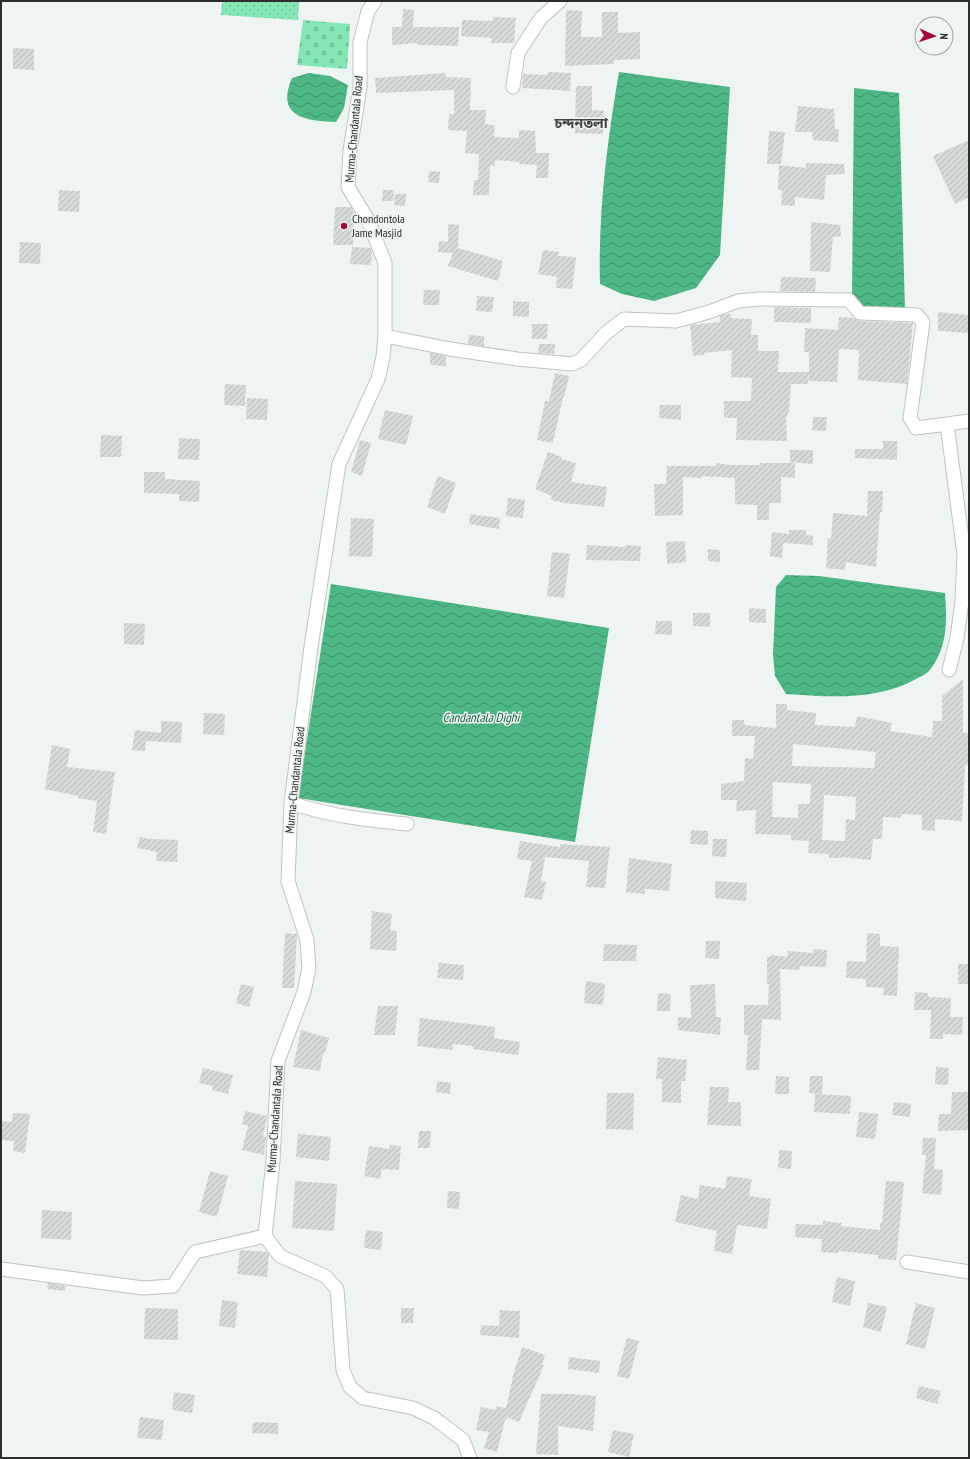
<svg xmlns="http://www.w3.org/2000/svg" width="970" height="1459" font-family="'PT Sans Narrow','Noto Sans Bengali',sans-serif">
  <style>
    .grass { fill: url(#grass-dots) }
    .cemetery { fill: url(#cemetery-stones) }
    .water { fill: url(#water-waves) }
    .building { fill: url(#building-hatch); fill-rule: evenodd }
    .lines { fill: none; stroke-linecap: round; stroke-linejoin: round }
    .minor-casing { stroke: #bec4c1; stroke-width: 15 }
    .minor { stroke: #fff; stroke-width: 13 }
    .poi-dot { fill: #a3073f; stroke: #eef4f1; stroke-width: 1.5 }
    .labels { text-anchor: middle; stroke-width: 3; stroke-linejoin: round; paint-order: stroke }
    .street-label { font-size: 12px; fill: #2b2d2c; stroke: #eef4f1 }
    .poi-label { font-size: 12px; fill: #2b2d2c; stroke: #eef4f1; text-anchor: start }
    .water-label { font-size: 13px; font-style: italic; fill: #156443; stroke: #eef4f1 }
    .quarter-label { font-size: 14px; font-weight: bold; fill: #3f4341; stroke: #eef4f1 }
  </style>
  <defs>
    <pattern id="grass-dots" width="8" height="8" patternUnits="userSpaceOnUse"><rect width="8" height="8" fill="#85e7b5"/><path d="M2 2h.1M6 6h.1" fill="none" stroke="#73c69c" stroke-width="1.8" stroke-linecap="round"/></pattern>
    <pattern id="cemetery-stones" width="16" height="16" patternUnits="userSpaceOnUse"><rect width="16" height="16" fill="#85e7b5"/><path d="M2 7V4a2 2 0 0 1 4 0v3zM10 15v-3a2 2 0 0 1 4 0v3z" fill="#73c69c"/></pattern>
    <pattern id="water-waves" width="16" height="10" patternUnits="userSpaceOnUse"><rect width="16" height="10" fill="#4db785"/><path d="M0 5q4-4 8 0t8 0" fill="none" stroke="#40956d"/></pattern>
    <pattern id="building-hatch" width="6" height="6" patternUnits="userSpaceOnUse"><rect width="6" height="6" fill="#d5dad7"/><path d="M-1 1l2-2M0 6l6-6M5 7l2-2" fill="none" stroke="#b7bbb9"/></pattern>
  </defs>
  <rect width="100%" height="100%" fill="#eef4f1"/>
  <path class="grass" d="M222 1H299L298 20 221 15Z"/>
  <path class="cemetery" d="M303 20 350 24 347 69 297 65Z"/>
  <path class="water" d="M619 72 730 87 720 255 696 288 654 301 622 294 600 284C598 213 607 142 619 72Z
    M309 73 330 76 348 85 344 108 336 122C306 121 275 117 292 78Z
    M854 88 899 93 905 311 861 308 852 297Z
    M786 575 819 576 945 593C947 620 948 648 929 671 926 674 920 677 916 679 877 701 829 697 786 694L775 676 773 655 776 587Z
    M331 584 609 628 575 842 298 798Z"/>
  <path class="building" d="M403 9 414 10 413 27H459L458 46 418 45V43L392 45V27H402Z
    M566 10 582 11 581 37H602V12H618V33L640 32V59L614 60V64L565 66Z
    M493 17 516 18 514 43H491L492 38 461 36 462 20 493 21Z
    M13 48 34 49V70L13 69Z
    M548 72 571 73 570 91 522 88 523 74 548 75Z
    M445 73 446 77 471 78 470 110H486L485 124 495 125 494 137 519 138V130L535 131 536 153H549L548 178H536L537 165 519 164V162L495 160V166L490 165 489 195H473L474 180H478L479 154 465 153 467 131 448 130 449 114H454V90L376 93 375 78Z
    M576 86H592V110L604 111 603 134 575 133Z
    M798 106 834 109 835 129H839L838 142 813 140 812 132H795Z
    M769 131 785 132 781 164H767Z
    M969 140V197L955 204 933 156Z
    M806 163 844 164 845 174 826 175 824 200 795 197V206L781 205 782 190H778L779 165 806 168Z
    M429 171 440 172 439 183 428 182Z
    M59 190 80 191 79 212 58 211Z
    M383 190H394L393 201H382Z
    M395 194H406L405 206 394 205Z
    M335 207H351L354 213 353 245H333Z
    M811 222 840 225 841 236 833 237 830 272 810 271Z
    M448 224 459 225 458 248 503 261 498 281 448 266 453 253 438 252 439 241 448 242Z
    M20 242 41 243 40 264 19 263Z
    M352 247 371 248 372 252 371 265 350 264Z
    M543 250 559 252 558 256 576 257 572 289 556 288 557 277 538 274Z
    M781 277 816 278 815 292 780 291Z
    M424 290H440L439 305H423Z
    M477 296 494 297 492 312 476 311Z
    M513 301 529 302V317L513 316Z
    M774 307 811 308V323L774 322Z
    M938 312 969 315V333L938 331Z
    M726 314H731V318L752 319 751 335H758V351H779L778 372H809L808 384H791L789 412 786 417 787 441 736 440 737 418H724V401H751L752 378 731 377 732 350 704 353V355L693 356 690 325 720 322V316Z
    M839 317 854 318 860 321 913 323 907 384 858 380 859 350 839 349 837 382 809 381V352H804L805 328 838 330Z
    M532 324H548L547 339H532Z
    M469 335 484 336V346L468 344Z
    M539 344H555L554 354 538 353Z
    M430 353 446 356V366L430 365Z
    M555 373 569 376 564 397H563L553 443 537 440 545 401H549Z
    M225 384 246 385 245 406 224 405Z
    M247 398 268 399 267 420 246 419Z
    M660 405H681V420L659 418Z
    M385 410 413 416 406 445 378 439Z
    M813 417H827L826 431 812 430Z
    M101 435 122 436 121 457H100Z
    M179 438 200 439 199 460 178 459Z
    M360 440 371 443 362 476 351 472Z
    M883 441H897V460L855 458V449H883Z
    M790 450H813V464L790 462Z
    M548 452 562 457 561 459 576 463 571 482 607 487 604 507 565 503 551 500 552 496 535 489Z
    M717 463 730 465H760V463H795V478L781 477V503H769V520H757V505L735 504V478L702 476V478L683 477V515L655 516 654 484H666L667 466H716Z
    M144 472H165V479L200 481 199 502 179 501V494L144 493Z
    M438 476 456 483 445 514 427 507Z
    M868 491H883L882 512H880L876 567 846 562 845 570 826 568 828 538 831 539 833 513 867 516Z
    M508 498 525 500 523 518 506 516Z
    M470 514 500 518 499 529 469 524Z
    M351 518 374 519 372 557 349 556Z
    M789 530H806V535L813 536V545L783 543 782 558 770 556 772 532 789 534Z
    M685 541 686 562 667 564 666 542Z
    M587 545 625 547V545L641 546 640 561 586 560Z
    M708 549 720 550V562L708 561Z
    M552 552 570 554 564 598 547 596Z
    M749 608 766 609V623L749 622Z
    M693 613H710V627L693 626Z
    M656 621H672V635L655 634Z
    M124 623 145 624 144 645 124 644Z
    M963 679V733H969V765H965L962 821 935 819V831L922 830V815L901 814V818L883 817 882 839H873L871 860 842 857V858H829V854L808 853 809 841 791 840V835L755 834 756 810 736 811 737 800H721V784L744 781 745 758 753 759 755 736H732V720H744V725L776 728V704H787V710L816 713 815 725 855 727 857 716 892 723 890 731 932 737 933 721H942V696ZM793 744 876 752 874 768 792 766ZM773 782 811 784 810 804H798V818L772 817ZM824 795 856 797 855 820 846 819 845 841 822 840Z
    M204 713 225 714 224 735 203 734Z
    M161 721 182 722 181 743 146 741 145 751 132 750 135 730 161 733Z
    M52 745 70 749 67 767 115 772 106 834 93 832 97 801 78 798V796L45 789Z
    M691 830 708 831V845L690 844Z
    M140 837 150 839 178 840 177 862 156 861 157 852 137 848Z
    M713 839H727L726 857 712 856Z
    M520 841 560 847V844L610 847 605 888 586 887 589 861 545 857 541 881 546 882 542 900 524 897 532 861 517 859Z
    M629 858 672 864 669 891 645 889V894L626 892Z
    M715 881 747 883 746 901 715 898Z
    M372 911 392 914 390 930 397 931 396 951 370 949Z
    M285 933 297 934V936L294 988H282Z
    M867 933 880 934V946L899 947 897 996 883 995 884 988 866 987V979L846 978 847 961 866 962Z
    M706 941H720L719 959 705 958Z
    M604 944 637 945 636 961H603Z
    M814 949 827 950 826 967 800 966V970L780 969 781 1020 762 1019 759 1070H746L748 1035H744V1005H768L769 984H767V957H771V955L787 957 788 951 813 953Z
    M439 963 464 965 463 980 437 978Z
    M958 964H969V984H958Z
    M586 981 605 984 603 1005 584 1003Z
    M241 984 254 987 249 1007 236 1003Z
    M715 984 716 1017H721L720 1035 678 1030V1017L691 1018 690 985Z
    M915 992 928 993V997L951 998 950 1017H963L962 1035 943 1034V1039H930L931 1010H914Z
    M658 993 671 994 670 1011H657Z
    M378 1006H398L395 1035H374Z
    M420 1018 495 1027 494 1038 520 1042 518 1055 473 1049V1046L453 1044 452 1050 417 1046Z
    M301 1030 329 1038 325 1053H323L320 1071 293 1067Z
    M658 1057 687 1060 685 1081H681V1103L662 1102V1079H656Z
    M936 1067 949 1068 948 1085 935 1084Z
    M203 1068 233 1075 228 1094 212 1090 213 1086 199 1083Z
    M776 1076 789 1077V1094H775Z
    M810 1076H823L822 1094 809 1093Z
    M437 1081 451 1083 450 1094 436 1092Z
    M710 1087H729L728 1102H741V1126L707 1125Z
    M952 1092H969V1130L938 1131 939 1114H951Z
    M607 1093H634L633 1130 606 1129Z
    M815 1094 851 1096 850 1114 814 1112Z
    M894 1102 911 1104 910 1117 892 1115Z
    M245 1111 267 1116 263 1136 266 1137 264 1155 242 1150 248 1126 242 1124Z
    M859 1112 878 1114 875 1139 856 1137Z
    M13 1113 30 1114 25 1153 13 1151 14 1141 1 1140V1121L12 1122Z
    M419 1131H431L430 1148H418Z
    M298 1134 331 1137 329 1161 296 1157Z
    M923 1138H936L934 1169 943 1170 941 1195 922 1193 926 1155H922Z
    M390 1145 401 1146 399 1170 382 1169 380 1179 364 1176 369 1146 389 1149Z
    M779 1150 792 1151 791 1169 778 1168Z
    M210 1171 228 1176 217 1217 199 1212Z
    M727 1176 752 1179 749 1196 771 1199 767 1229 737 1225 732 1254 714 1251 717 1231 675 1222 681 1195 698 1199 700 1185 725 1189Z
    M295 1181 337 1184 334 1231 292 1228Z
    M886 1181 904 1182 896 1260 878 1259V1255L839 1251 838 1253 821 1252 822 1239 795 1237 796 1224 823 1225V1221L841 1223V1226L880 1230V1223H882Z
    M448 1191 460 1192 459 1209 447 1208Z
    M42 1210 72 1212 71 1240 41 1238Z
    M366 1230 383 1232 381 1250 364 1248Z
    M240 1250 267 1252 269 1254 267 1277 237 1274Z
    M837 1277 855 1281 850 1306 832 1302Z
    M48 1283 66 1286 65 1291 47 1289Z
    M222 1300 238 1302 235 1328 219 1326Z
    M868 1303 887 1307 881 1332 863 1327Z
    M916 1303 935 1308 925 1349 906 1344Z
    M145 1308 178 1309V1340L144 1339Z
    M401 1308H414L413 1323H401Z
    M500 1310 520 1311 519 1338 480 1335 481 1325 499 1326Z
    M627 1338 639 1341 629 1379 617 1376Z
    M522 1347 545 1355 542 1365H544L519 1422 507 1417V1420H505L497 1452 484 1448 489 1432 476 1430 481 1407 495 1410 496 1406 506 1408 514 1372Z
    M569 1357 600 1361 599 1373 568 1369Z
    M919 1386 941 1391 937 1404 916 1398Z
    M174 1392 195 1395 192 1413 172 1410Z
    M541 1394H570L596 1396 593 1431 558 1426V1455L536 1454Z
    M140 1417 164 1420 162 1440 137 1438Z
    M253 1422 278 1423V1434L252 1433Z
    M613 1430 634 1434 629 1457 608 1452Z"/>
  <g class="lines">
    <g class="minor-casing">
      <path id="minor" d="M375 1 368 11 360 42V87L350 151 348 187 368 220 385 263V336L383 357 378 379 339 464 311 647 291 803 288 881 307 940 309 968 304 992 278 1061 273 1161 265 1236 280 1256 325 1276 337 1289 343 1370 350 1387 363 1398 413 1408 434 1418 463 1440 470 1458
        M513 87 518 53 541 18 560 1
        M385 336 450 349 517 359 572 364 581 360 606 333 624 319 676 321 709 312 738 301 759 299 849 300 860 313 917 315 923 322 910 418 916 428 947 424
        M949 670 957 638 962 601 964 554 947 424 969 421
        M291 803C330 816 366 820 407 824
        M907 1262 969 1272
        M1 1269 143 1288 173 1286 195 1252 265 1236"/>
    </g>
    <use href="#minor" class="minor"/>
  </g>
  <circle class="poi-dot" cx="344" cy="226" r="4"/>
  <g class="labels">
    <g class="street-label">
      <text transform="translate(354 129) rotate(-85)" y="4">Murma-Chandantala Road</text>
      <text transform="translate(295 780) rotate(-84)" y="4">Murma-Chandantala Road</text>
      <text transform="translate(275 1119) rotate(-86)" y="4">Murma-Chandantala Road</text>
    </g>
    <g class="poi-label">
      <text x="352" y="223">Chondontola<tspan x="352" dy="14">Jame Masjid</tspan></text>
    </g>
    <g class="water-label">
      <text x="481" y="722">Candantala Dighi</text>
    </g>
    <g class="quarter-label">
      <text x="581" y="128">চন্দনতলা</text>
    </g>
  </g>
  <rect width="970" height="1459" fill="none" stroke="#2b2d2c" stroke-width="4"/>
  <g transform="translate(934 36) rotate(93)"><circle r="19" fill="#eef4f1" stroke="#a0a4a2"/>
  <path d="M0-3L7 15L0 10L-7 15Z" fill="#a3073f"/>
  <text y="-6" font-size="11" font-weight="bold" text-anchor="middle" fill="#2b2d2c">N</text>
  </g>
</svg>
